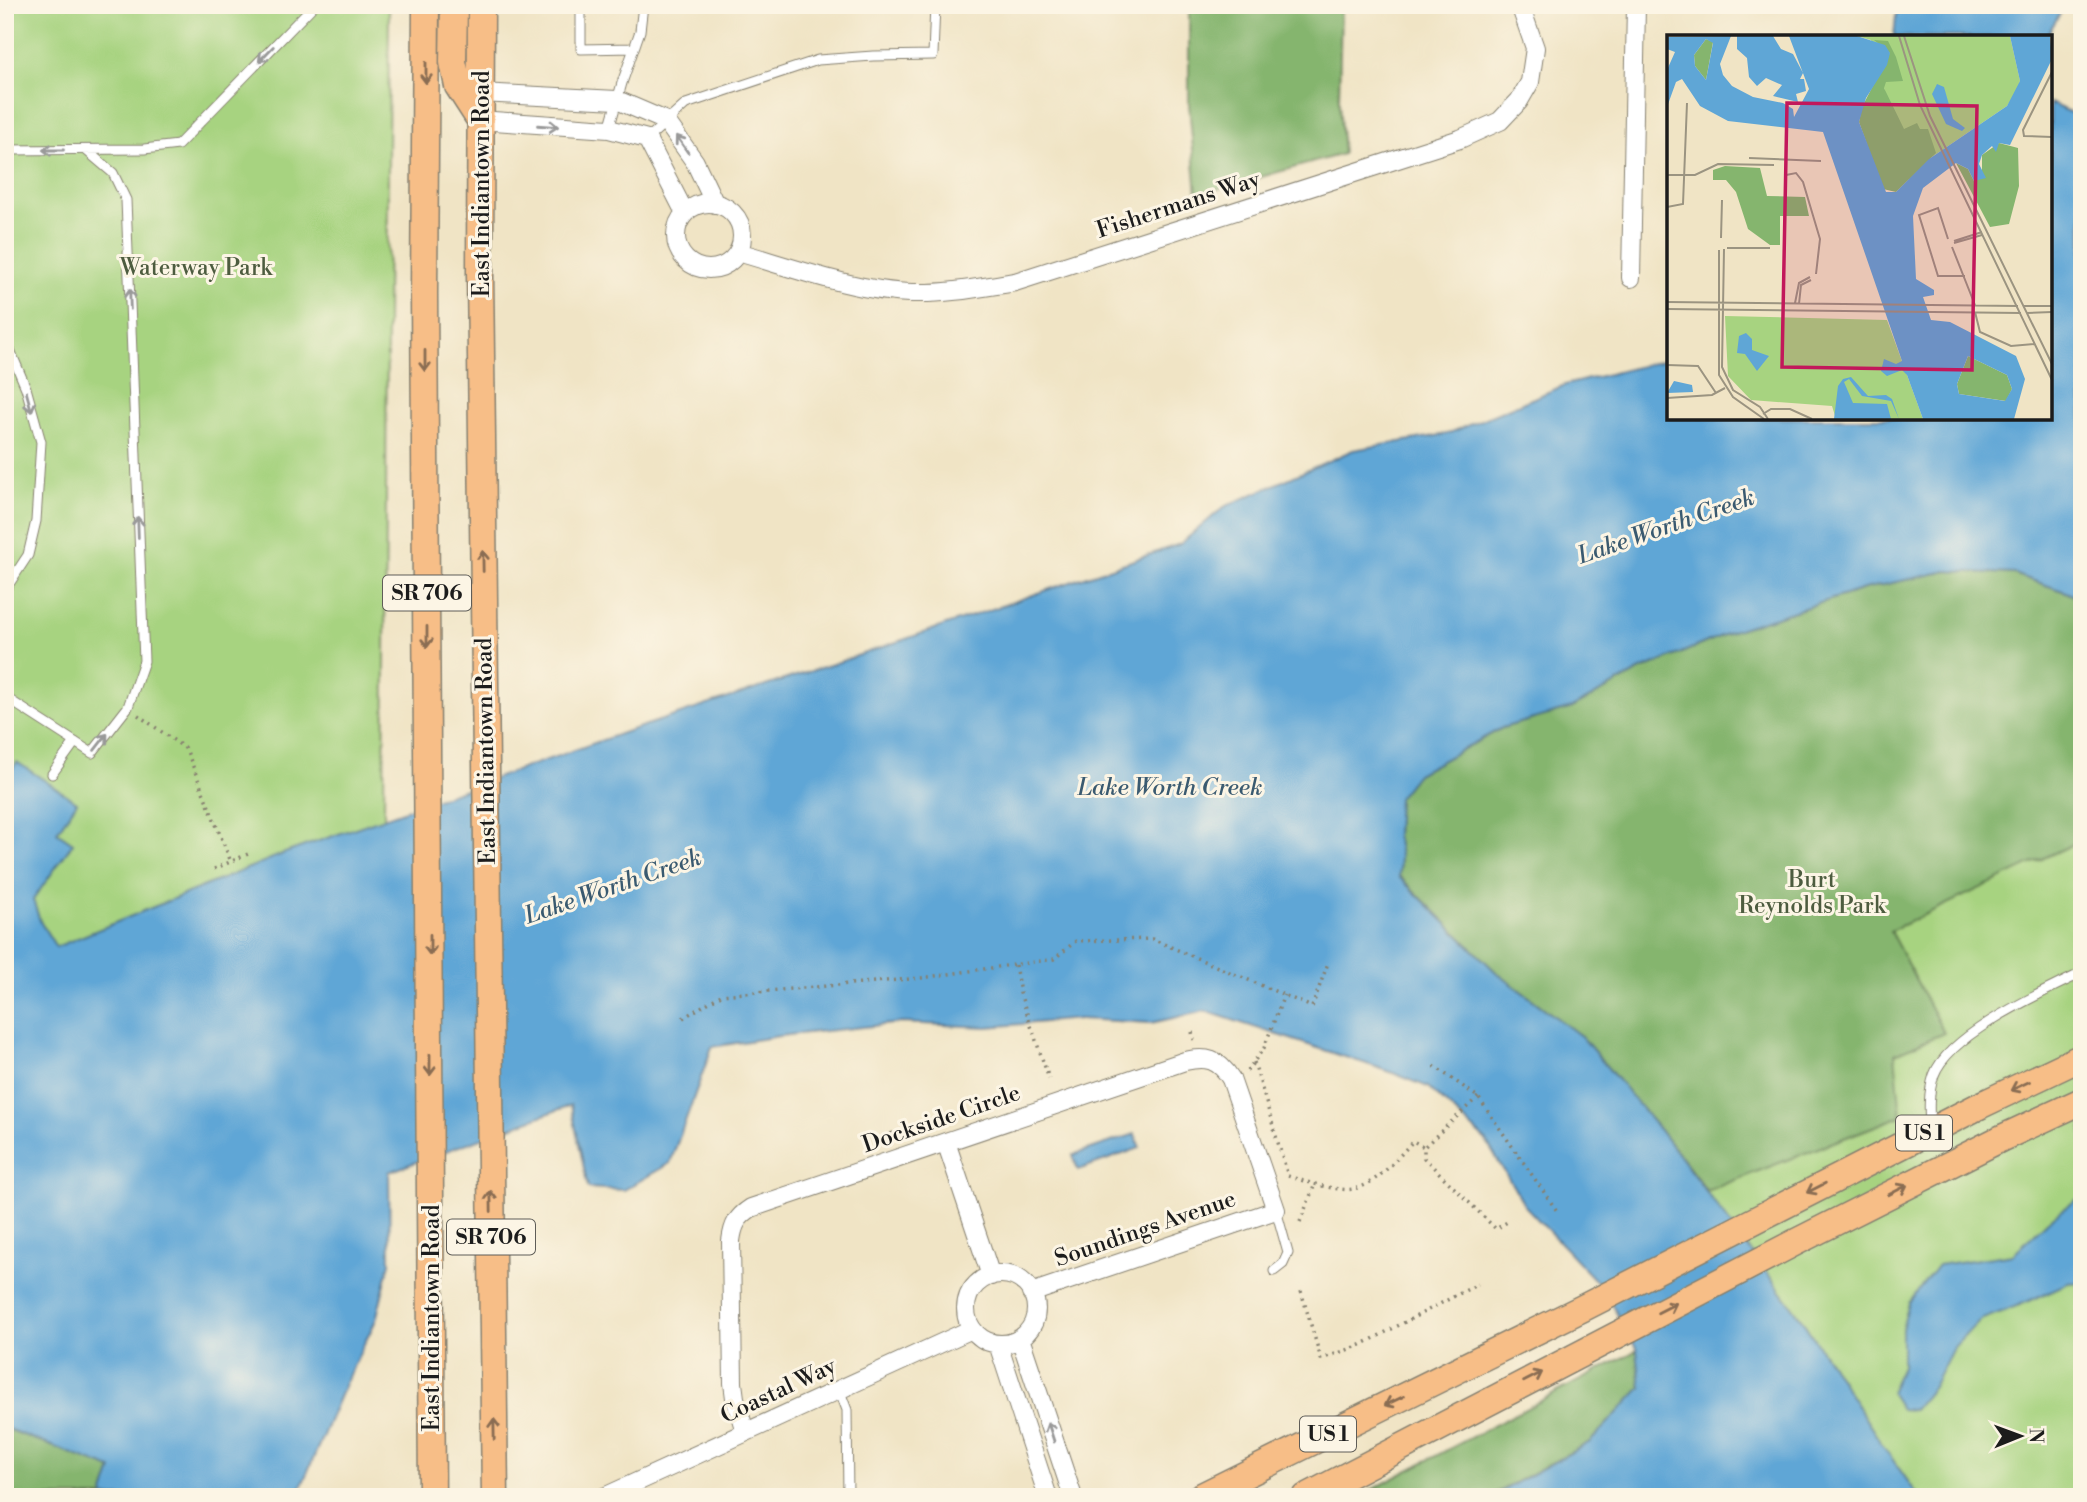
<svg xmlns="http://www.w3.org/2000/svg" width="2087" height="1502" font-family="'Libre Bodoni',serif">
  <style>
    .green { fill: #a7d380; stroke: #62784e; stroke-width: 2 }
    .forest { fill: #85b56e; stroke: #506845; stroke-width: 2 }
    .water { fill: #5fa6d6; stroke: #3e6179; stroke-width: 2 }
    .lines { fill: none; stroke-linecap: round; stroke-linejoin: round }
    .lane-casing { stroke: #868070; stroke-width: 11 }
    .street-casing { stroke: #868070; stroke-width: 20 }
    .primary-casing { stroke: #868070; stroke-width: 29 }
    .path { stroke: #868070; stroke-width: 3.5; stroke-dasharray: 2 5; stroke-linecap: butt }
    .lane { stroke: #fff; stroke-width: 9 }
    .street { stroke: #fff; stroke-width: 18 }
    .primary { stroke: #f7be87; stroke-width: 26 }
    .oneway { stroke: #999 }
    .oneway2 { stroke: #8a6d52 }
    .labels { text-anchor: middle; stroke-width: 6; stroke-linejoin: round; paint-order: stroke }
    .shield { fill: #fcf5e5; stroke: #5f5d58; stroke-width: 2 }
    .shield-label { font-size: 21px; font-weight: bold; fill: #1c1c1c }
    .street-label { font-size: 23px; fill: #1c1c1c; stroke: #fcf5e5 }
    .park-label { font-size: 23px; fill: #4d5c3f; stroke: #fcf5e5 }
    .water-label { font-size: 24px; font-style: italic; fill: #3a5a70; stroke: #fcf5e5 }
    .inset-road { fill: none; stroke: #9b9481; stroke-width: 2 }
    .view { fill: #c2185b; fill-opacity: 0.15; stroke: #c2185b; stroke-width: 3.5 }
    .inset-edge { fill: none; stroke: #1c1c1c; stroke-width: 3.5 }
  </style>
  <rect width="100%" height="100%" fill="#fcf5e5"/>
  <filter id="ink" filterUnits="userSpaceOnUse"><feTurbulence type="fractalNoise" baseFrequency=".0143" numOctaves="2"/><feDisplacementMap in="SourceGraphic" scale="14" xChannelSelector="R" yChannelSelector="G"/><feConvolveMatrix kernelMatrix="1 2 1 2 8 2 1 2 1" color-interpolation-filters="sRGB"/></filter>
  <filter id="wash" filterUnits="userSpaceOnUse"><feTurbulence type="fractalNoise" baseFrequency=".00686" numOctaves="4" result="noise"/><feDisplacementMap in="SourceGraphic" scale="28" xChannelSelector="R" yChannelSelector="G"/><feGaussianBlur stdDeviation="1.57" result="paint"/><feColorMatrix in="noise" values="0 0 0 0 0 0 0 0 0 0 0 0 0 0 0 0 0 1.4 0 .05"/><feComposite in="paint" operator="in"/></filter>
  <g filter="url(#wash)">
    <rect width="100%" height="100%" fill="#f0e4c5"/>
    <path class="green" d="M5 5H389L384 821 5 979Z
      M2082 600V1497H1919L1883 1446 1800 1317 1659 1129Z"/>
    <path class="forest" d="M1189 5H1341L1339 102 1343 154 1197 195 1189 105Z
      M1947 571 2014 574 2066 592 2082 600V840L1890 931 1944 1033 1895 1054 1901 1116 1707 1191 1659 1129 1582 1037 1497 973 1399 876 1400 856 1396 835 1398 798 1417 774 1502 728 1572 708 1639 671 1735 630 1864 589Z
      M1637 1350 1641 1388 1590 1442 1496 1493 1497 1497H1358Z
      M5 1428 112 1469 103 1497H5Z"/>
    <path class="water" d="M1897 5H2065L2046 37H1894Z
      M2050 103 2082 118V600L2066 592 2014 574 1947 571 1864 589 1735 630 1639 671 1572 708 1502 728 1417 774 1398 798 1396 835 1400 856 1399 877 1497 973 1582 1037 1659 1129 1800 1317 1883 1446 1919 1497H1497L1496 1494 1590 1442 1641 1388 1637 1350 1602 1287 1525 1206 1486 1141 1428 1087 1388 1071 1205 1011 1151 1023 1079 1019 987 1027 901 1023 779 1036 712 1047 670 1163 624 1190 588 1188 571 1105 389 1172 390 1263 376 1320 346 1381 297 1497H103L112 1469 5 1428V778L17 762 77 802 57 832 73 843 33 900 41 923 56 947 285 853 628 731 845 660 1180 544 1224 507 1353 450 1447 434 1565 385 1669 359V418H2050Z
      M1135 1134 1140 1148 1078 1170 1073 1155Z
      M2082 1196V1282L2068 1283 2022 1304 1980 1320 1953 1348 1933 1387 1914 1410 1901 1409 1890 1392 1902 1366V1329L1909 1303 1938 1265 2013 1254 2051 1218Z"/>
  </g>
  <g filter="url(#ink)">
    <g class="lines">
      <g class="lane-casing">
        <path id="lane" d="M581 5V49L634 48
          M609 129 622 83 640 31 643 5
          M647 139 686 104 818 60 873 56 933 55 935 5
          M5 150 144 149 178 145 314 5
          M5 338 26 388 41 442 36 521 28 555 5 590
          M5 697 92 753 128 707 144 661 126 200 113 173 86 150
          M52 774 75 742
          M1930 1129C1929 1111 1928 1093 1934 1075 1949 1034 2043 992 2082 973
          M1274 1271 1283 1264 1288 1253 1276 1210
          M839 1389 847 1410 848 1497"/>
      </g>
      <g class="street-casing">
        <path id="street" d="M481 93 617 100 666 121 695 162 715 204
          M480 120 609 129 647 139 685 213
          M676 236a33 33 0 1 1 66 0a33 33 0 1 1-66 0Z
          M738 252C790 267 859 292 913 293 947 294 982 287 1015 282L1460 139 1500 121 1519 101 1530 82 1535 48 1520 5
          M1631 278 1636 5
          M946 1142 991 1276
          M966 1309a35 35 0 1 1 70 0a35 35 0 1 1-70 0Z
          M1020 1338 1073 1497
          M998 1344 1048 1497
          M745 1432 735 1398 733 1383 731 1241C733 1225 737 1217 751 1208L1185 1061C1206 1056 1219 1059 1231 1079L1276 1210 1031 1293
          M604 1497 972 1329"/>
      </g>
      <g class="primary-casing">
        <path id="primary" d="M426 5 424 293 432 1497
          M454 5 453 62 458 86 480 120
          M481 5 480 274 495 1497
          M1200 1497 1583 1308 1981 1105 2082 1057
          M1306 1497 1794 1243 2002 1138 2082 1101"/>
      </g>
      <path class="path" d="M138 715 186 749 231 862
        M214 869 248 854
        M1015 965 1020 993 1049 1079
        M683 1018 721 995 921 978 1054 959 1076 941 1152 939 1312 1007 1328 963
        M1192 1032 1194 1040
        M1254 1062 1288 1176C1303 1181 1338 1192 1353 1189 1377 1185 1398 1157 1413 1141L1424 1147
        M1434 1066 1478 1097 1557 1211
        M1247 1071 1264 1048 1284 995
        M1478 1097 1424 1147V1158L1496 1229 1507 1222
        M984 1101 987 1110
        M891 1132 895 1140
        M1300 1222 1315 1184
        M1301 1291 1321 1359 1361 1345 1478 1284"/>
      <use href="#lane" class="lane"/>
      <use href="#street" class="street"/>
      <use href="#primary" class="primary"/>
    </g>
    <defs><path id="oneway-shaft" d="M-6 0H5M1.5-3L5.5 0L1.5 3" fill="none" stroke-width="1.6" stroke-linecap="round" stroke-linejoin="round" transform="scale(1.75)"/></defs>
    <g class="oneway">
      <use href="#oneway-shaft" transform="translate(266 54) rotate(134)"/>
      <use href="#oneway-shaft" transform="translate(548 126) rotate(4)"/>
      <use href="#oneway-shaft" transform="translate(682 144) rotate(-125)"/>
      <use href="#oneway-shaft" transform="translate(53 150) rotate(180)"/>
      <use href="#oneway-shaft" transform="translate(130 299) rotate(-92)"/>
      <use href="#oneway-shaft" transform="translate(29 402) rotate(75)"/>
      <use href="#oneway-shaft" transform="translate(138 527) rotate(-92)"/>
      <use href="#oneway-shaft" transform="translate(101 742) rotate(-52)"/>
      <use href="#oneway-shaft" transform="translate(1051 1432) rotate(-108)"/>
    </g>
    <g class="oneway2">
      <use href="#oneway-shaft" transform="translate(426 73) rotate(90)"/>
      <use href="#oneway-shaft" transform="translate(425 361) rotate(90)"/>
      <use href="#oneway-shaft" transform="translate(483 561) rotate(-91)"/>
      <use href="#oneway-shaft" transform="translate(427 637) rotate(90)"/>
      <use href="#oneway-shaft" transform="translate(430 945) rotate(90)"/>
      <use href="#oneway-shaft" transform="translate(430 1065) rotate(90)"/>
      <use href="#oneway-shaft" transform="translate(2020 1086) rotate(155)"/>
      <use href="#oneway-shaft" transform="translate(1816 1188) rotate(153)"/>
      <use href="#oneway-shaft" transform="translate(1898 1190) rotate(-27)"/>
      <use href="#oneway-shaft" transform="translate(491 1201) rotate(-91)"/>
      <use href="#oneway-shaft" transform="translate(1667 1308) rotate(-27)"/>
      <use href="#oneway-shaft" transform="translate(1533 1377) rotate(-27)"/>
      <use href="#oneway-shaft" transform="translate(1394 1401) rotate(154)"/>
      <use href="#oneway-shaft" transform="translate(494 1429) rotate(-91)"/>
    </g>
  </g>
  <g class="labels">
    <g class="shield">
      <rect x="383" y="575.5" width="88" height="35" rx="5"/>
      <rect x="1896" y="1115.5" width="56" height="35" rx="5"/>
      <rect x="447" y="1219.5" width="88" height="35" rx="5"/>
      <rect x="1300" y="1416.5" width="56" height="35" rx="5"/>
    </g>
    <g class="shield-label">
      <text x="427" y="600">SR 706</text>
      <text x="1924" y="1140">US 1</text>
      <text x="491" y="1244">SR 706</text>
      <text x="1328" y="1441">US 1</text>
    </g>
    <g class="street-label">
      <text transform="translate(481 184) rotate(-90)" y="8">East Indiantown Road</text>
      <text transform="translate(1178 204) rotate(-18)" y="8">Fishermans Way</text>
      <text transform="translate(485 751) rotate(-91)" y="8">East Indiantown Road</text>
      <text transform="translate(941 1118) rotate(-19)" y="8">Dockside Circle</text>
      <text transform="translate(1145 1228) rotate(-19)" y="8">Soundings Avenue</text>
      <text transform="translate(431 1318) rotate(-90)" y="8">East Indiantown Road</text>
      <text transform="translate(778 1390) rotate(-25)" y="8">Coastal Way</text>
    </g>
    <g class="park-label">
      <text x="196" y="275">Waterway Park</text>
      <text x="1812" y="887">Burt<tspan x="1812" dy="26">Reynolds Park</tspan></text>
    </g>
    <g class="water-label">
      <text transform="translate(1666 526) rotate(-19)" y="8">Lake Worth Creek</text>
      <text x="1170" y="795">Lake Worth Creek</text>
      <text transform="translate(613 886) rotate(-19)" y="8">Lake Worth Creek</text>
    </g>
  </g>
  <g transform="translate(1667 35)">
    <rect width="385" height="385" fill="#f0e4c5"/>
    <path d="M190 1H343L353 46 350 56 340 71 262 124 242 145 204 5ZM58 281 220 285 256 384H169L165 371 84 365 61 341Z" fill="#a7d380"/>
    <path d="M39 4 46 7 39 45 28 31 27 20ZM207 5 221 6 229 22 236 46 219 47 217 53 237 94 250 88 253 94H261L269 118 229 157 216 154 192 87 195 72 223 18ZM332 108 351 113 352 151 342 189 323 192 289 128 301 134 307 146 315 141V120ZM58 131 93 133 100 161 138 162 142 181H113V210H103L81 194 69 157 59 145H46V135ZM301 321 340 340 345 354 339 366 292 359 290 349Z" fill="#85b56e"/>
    <path d="M64 1 53 29 56 40 65 51 86 62 116 68 126 74 127 82 142 54 122 1H190L218 10 223 18 220 30 199 63 192 87 219 157H229L262 124 340 71 353 46 343 1H383L385 24 343 110 332 108 329 117 325 111 315 120 312 129 319 143 307 146 301 134 289 128 256 153 246 181 249 244 267 255V260L256 262 264 285 283 287 349 321 358 344 347 384H256L240 340 235 335 220 341 214 336 217 324 229 329 235 326 156 97 61 86 33 71 15 44 9 47 0 72V35L8 17 0 14V2ZM39 4 46 8 39 45 28 31 27 20ZM301 321 340 340 345 354 338 366 292 359 290 349ZM106 1 114 14 126 19 136 38 133 44H137L139 56 129 59 131 67 106 61 115 50 99 43 90 51 82 42 80 23 70 14V1ZM270 49 277 52 286 84 298 93 295 96 279 89 265 59ZM79 298 85 304V315L102 321 90 336 78 319 70 318 72 301ZM184 342 201 361 219 360 225 364 232 384 224 366 195 361 182 344 177 347 186 368 220 369 224 384H167L171 351 176 344ZM7 346 25 350 26 357 0 358Z" fill="#5fa6d6" fill-rule="evenodd"/>
    <path class="inset-road" d="M232 1 253 70 385 345M237 1 263 81 385 329M385 37 356 95 357 101 385 102M82 123 154 126M0 140H28L51 129 107 130M119 140 129 138 136 147 153 204 149 239M0 172 16 169 20 68M54 203 55 165M281 204 271 173 252 180 271 241H298M287 206 315 197M287 208 315 200M285 212 308 270M60 213H103M57 214 55 332 66 355 93 372 101 384M52 215V340L66 362 97 384M0 267 351 271M128 268 132 248 143 242M132 269 134 250 144 245M357 271H385M0 274 354 278M308 277 313 297 344 311 367 309M360 278 385 277M0 330 31 331 49 358M0 363 45 360 58 353M96 379 104 374H123L145 384"/>
    <path class="view" d="M120 68 310 71 305 335 115 332Z"/>
    <rect width="385" height="385" class="inset-edge"/>
  </g>
  <rect width="2087" height="1502" fill="none" stroke="#fcf5e5" stroke-width="28"/>
  <g transform="translate(2020 1436) rotate(89)" stroke="#fcf5e5" stroke-width="5" paint-order="stroke">
  <path d="M0-5L12 26L0 18L-12 26Z" fill="#1c1c1c"/>
  <text y="-10" font-size="19" font-weight="bold" text-anchor="middle" fill="#1c1c1c">N</text>
  </g>
</svg>
